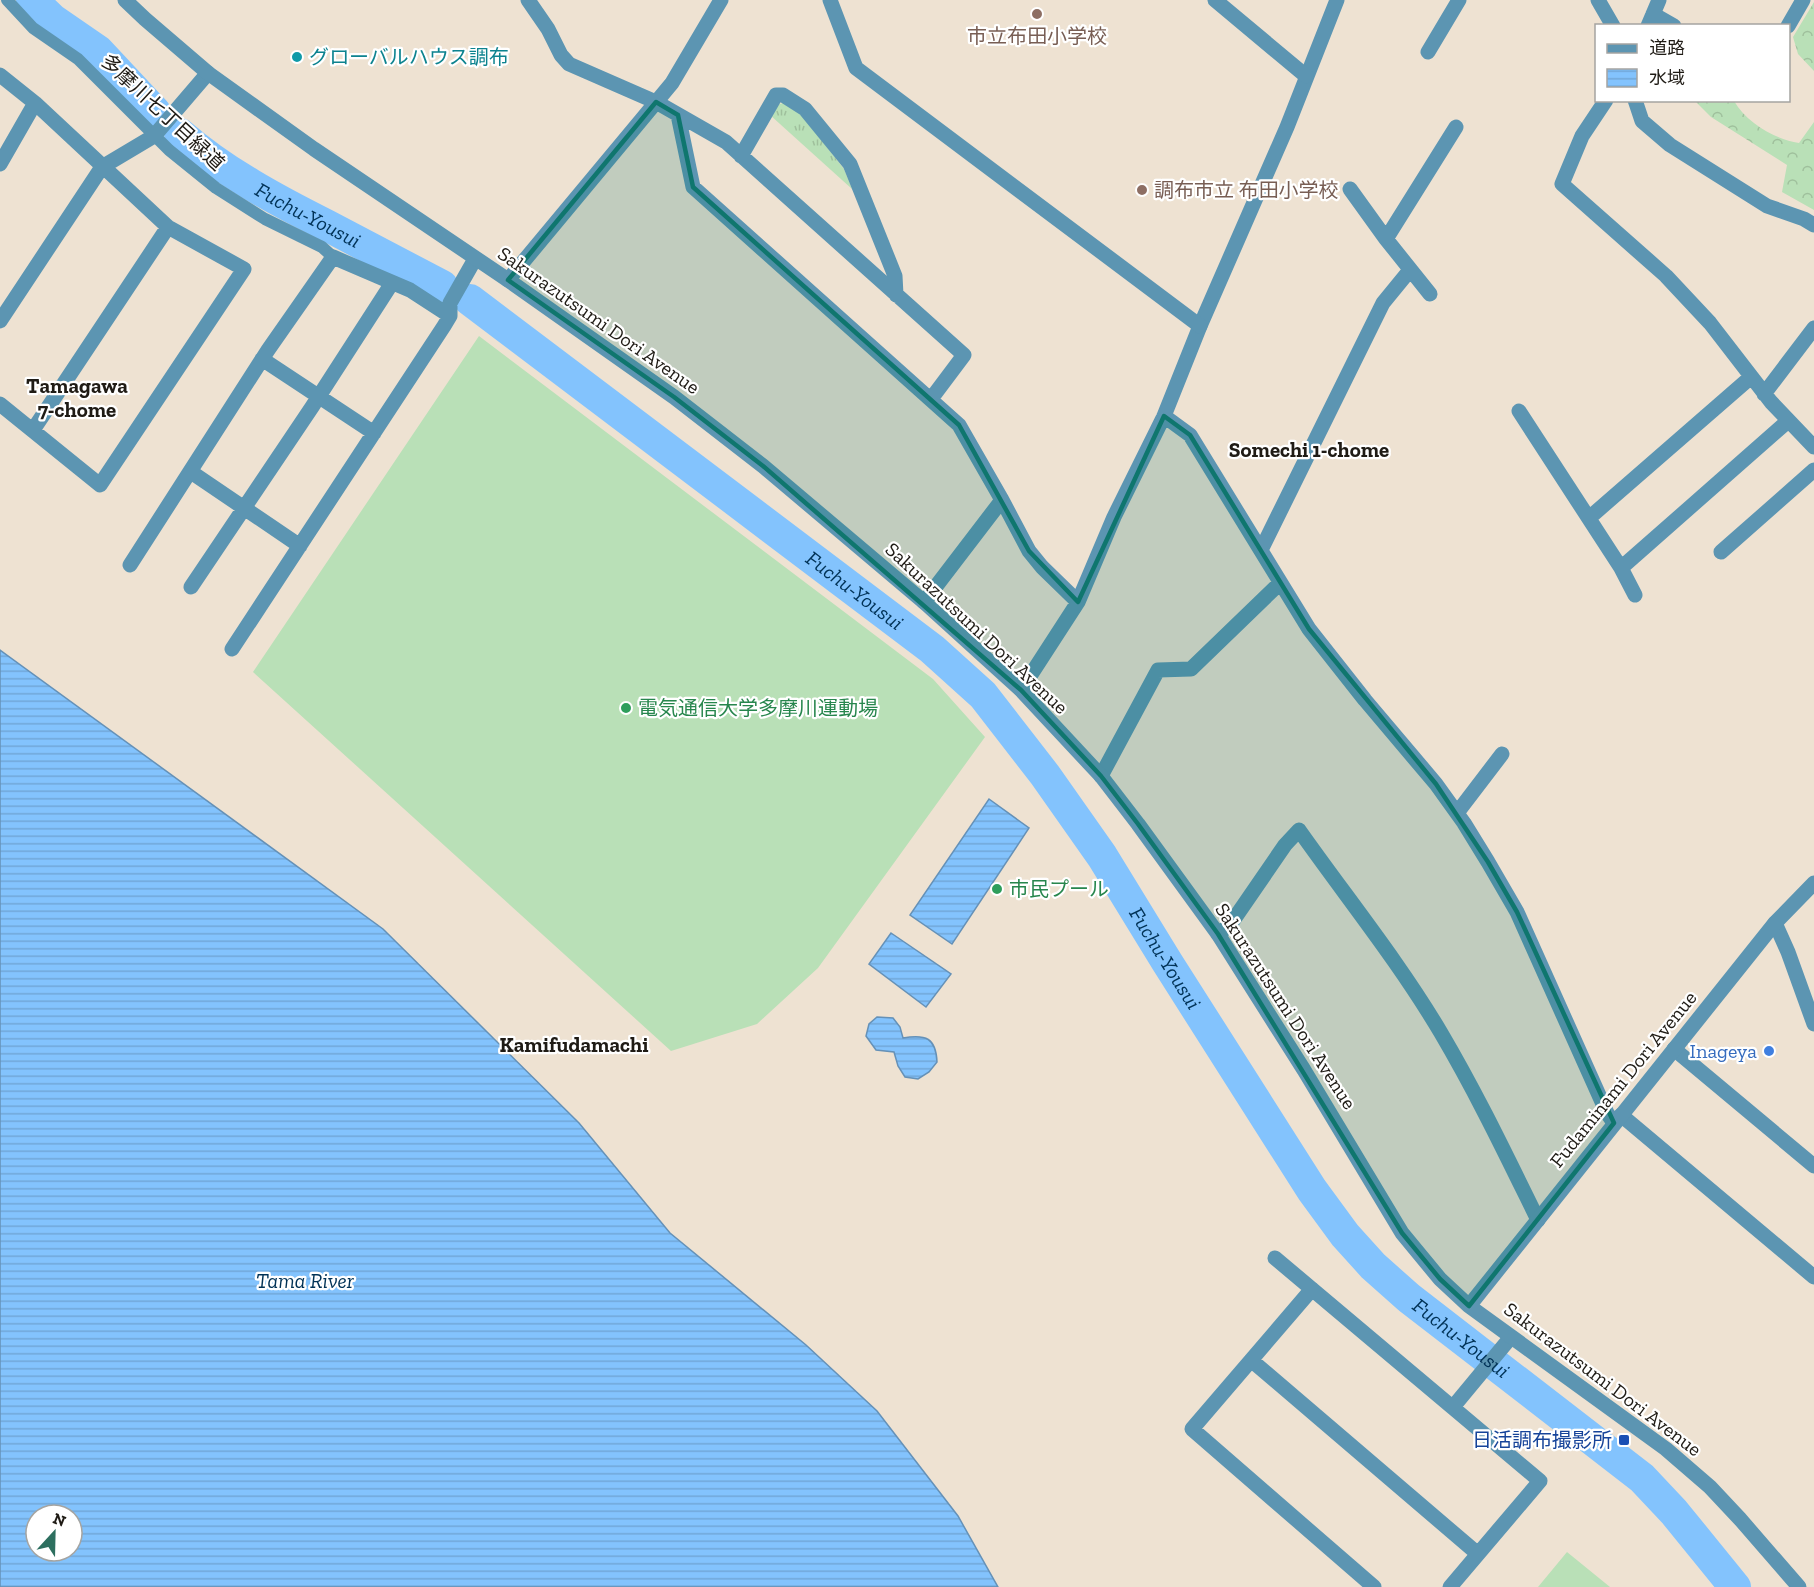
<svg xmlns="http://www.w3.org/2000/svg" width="1814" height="1587" font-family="'Zilla Slab','Noto Sans JP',serif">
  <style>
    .forest { fill: url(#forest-crowns) }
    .park { fill: url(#park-tufts) }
    .pitch { fill: #b9e0b7 }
    .water { fill: url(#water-rules); stroke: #6591b7; stroke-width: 1.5; fill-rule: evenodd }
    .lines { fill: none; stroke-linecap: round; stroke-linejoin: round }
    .river { stroke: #83c3fd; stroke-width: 32 }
    .pedestrian { stroke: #5c95b2; stroke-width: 12 }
    .minor { stroke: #5c95b2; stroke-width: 15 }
    .tertiary { stroke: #5c95b2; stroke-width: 15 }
    .marked { fill: #0f766e; fill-opacity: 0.2; stroke: #0f766e; stroke-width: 4.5; stroke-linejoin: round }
    .education-dot { fill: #8d6e63; stroke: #fff; stroke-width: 2 }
    .culture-dot { fill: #0f9aa8; stroke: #fff; stroke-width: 2 }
    .leisure-dot { fill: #2e9e5b; stroke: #fff; stroke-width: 2 }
    .shop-dot { fill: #3f7fe0; stroke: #fff; stroke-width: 2 }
    .transit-dot { fill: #1a4fb4; stroke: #fff; stroke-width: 2 }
    .labels { text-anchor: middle; stroke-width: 4.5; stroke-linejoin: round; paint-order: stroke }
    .education-label { font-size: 20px; fill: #785e54; stroke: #fff }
    .culture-label { font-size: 20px; fill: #0d838f; stroke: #fff; text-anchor: start }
    .street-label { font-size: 20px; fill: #1f1b15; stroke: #fff }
    .leisure-label { font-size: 20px; fill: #27864d; stroke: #fff; text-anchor: start }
    .shop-label { font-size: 20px; fill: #366cbe; stroke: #fff; text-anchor: end }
    .transit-label { font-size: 20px; fill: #164399; stroke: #fff; text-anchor: end }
    .water-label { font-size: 21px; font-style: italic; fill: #003256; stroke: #fff }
    .neighbourhood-label { font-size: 21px; font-weight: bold; fill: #1f1b15; stroke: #fff }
  </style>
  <defs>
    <pattern id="forest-crowns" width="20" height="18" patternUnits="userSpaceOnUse" patternTransform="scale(1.5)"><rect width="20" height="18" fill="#b9e0b7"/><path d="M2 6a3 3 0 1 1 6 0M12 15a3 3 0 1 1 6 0" fill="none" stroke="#9fc09c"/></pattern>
    <pattern id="park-tufts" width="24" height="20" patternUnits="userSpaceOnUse" patternTransform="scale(1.5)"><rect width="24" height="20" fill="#b9e0b7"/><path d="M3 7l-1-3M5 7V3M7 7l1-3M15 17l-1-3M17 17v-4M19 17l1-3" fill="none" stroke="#9fc09c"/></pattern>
    <pattern id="water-rules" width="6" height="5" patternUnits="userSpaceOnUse" patternTransform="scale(1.5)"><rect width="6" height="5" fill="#83c3fd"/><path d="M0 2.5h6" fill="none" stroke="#71a7d8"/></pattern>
  </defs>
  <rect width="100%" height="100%" fill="#eee2d2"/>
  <path class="forest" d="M1814 2V71L1798 54 1793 37Z
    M1695 101H1734C1747 123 1774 139 1799 143L1814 122V210L1782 192 1787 165 1711 117Z"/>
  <path class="park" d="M783 103 802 115 844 169 852 189 770 115 776 105Z"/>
  <path class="pitch" d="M479 336 933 679 985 737 818 968 757 1024 671 1051 253 672Z
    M1567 1552 1610 1587H1538Z"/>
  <path class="water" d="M0 650 383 929 579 1123 670 1233 806 1345 877 1411 958 1516 998 1587H0ZM36 1515H72V1551H36Z
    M989 799 1029 828 952 944 910 915Z
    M891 933 951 974 926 1007 869 964Z
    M877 1017 893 1018 900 1027 903 1038C926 1034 936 1038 937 1062L929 1072 918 1079 905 1077 898 1066 894 1052 876 1050 866 1036 869 1024Z"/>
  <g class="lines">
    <g class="river">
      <path d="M32 0 53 20 98 51 155 112"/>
      <path id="s1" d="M180 134C224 172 276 200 328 226 366 246 404 266 442 286"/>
      <path id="s2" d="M470 300 932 649 983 695 1045 775 1102 856 1167 962 1312 1190 1345 1235 1373 1266 1409 1298 1642 1478 1674 1512 1735 1587"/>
    </g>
    <path class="pedestrian" d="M7 0 33 28 78 59 169 150 216 188 265 219 322 247 333 257"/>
    <path class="minor" d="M528 0 548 29 561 55 569 64 656 102 726 142 964 355 931 399
      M1598 0 1613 26
      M1653 14 1674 26
      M1648 26 1659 0
      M1788 26 1803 0
      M1428 52 1459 0
      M0 75 35 103 168 227 244 269 100 485 0 404
      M1606 100 1582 136 1562 184 1666 276 1710 323 1771 402 1814 447
      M1635 100 1642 121 1670 145 1767 206 1804 219 1814 225
      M678 115 693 187 959 425 1002 500 1029 551 1042 567 1078 602
      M741 156 776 95H783L805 109 850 164 895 276 896 295
      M0 164 35 103
      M1350 189 1386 239 1430 294
      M1386 239 1456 127
      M508 280 672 83 721 0
      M0 321 102 167 154 136 208 73
      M262 359 374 433
      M1764 394 1814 328
      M1519 411 1621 568 1635 595
      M1164 416 1190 435 1309 629 1365 700 1436 784 1464 823 1488 862 1517 912 1607 1113 1614 1123
      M33 430 168 227
      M191 472 300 546
      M1589 518 1751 377
      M1261 550 1383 303 1410 270
      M1721 552 1814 470
      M130 565 268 350 333 257 410 290 450 316
      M1621 568 1788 421
      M191 587 312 407 392 283
      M924 602 1002 500
      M232 649 444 326 450 316V303L475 259
      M1021 690 1078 602 1114 517 1164 416 1200 326 1287 127 1337 0
      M1101 776 1158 670 1191 669 1280 583
      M1457 813 1502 754
      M1775 923 1788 952 1814 1024
      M1218 934 1230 925 1285 845 1299 830C1347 898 1399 962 1441 1033 1477 1094 1507 1157 1538 1220
      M1674 1049 1814 1166
      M1621 1115 1814 1277
      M1275 1258 1540 1481 1450 1587
      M1312 1289 1192 1429 1374 1587
      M1251 1360 1478 1554
      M1453 1407 1511 1337"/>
    <path class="tertiary" d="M125 0 145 19 208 73 314 149 508 280 674 397 763 466 924 602 1021 690 1101 776 1138 824 1218 934 1304 1070 1402 1233 1440 1279 1469 1306 1666 1449 1710 1487 1740 1519 1799 1587
      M830 0 856 68 1200 326
      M1215 0 1306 76
      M1469 1306 1775 923 1814 883"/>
  </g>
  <path class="marked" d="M656 102 678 115 693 187 959 425 1029 551 1078 602 1164 416 1190 435 1309 629 1436 784 1488 862 1517 912 1614 1123 1469 1306 1440 1279 1402 1233 1218 934 1138 824 1101 776 1021 690 763 466 674 397 508 280Z"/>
  <g class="education-dot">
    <circle cx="1037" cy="14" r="6"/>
    <circle cx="1142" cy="190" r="6"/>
  </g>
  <circle class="culture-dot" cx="297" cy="57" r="6"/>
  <g class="leisure-dot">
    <circle cx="626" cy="708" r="6"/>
    <circle cx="997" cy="889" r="6"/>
  </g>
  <circle class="shop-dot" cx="1769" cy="1051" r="6"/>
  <rect class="transit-dot" x="1618" y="1434" width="12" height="12" rx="3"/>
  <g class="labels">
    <g class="education-label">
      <text x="1037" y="43">市立布田小学校</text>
      <text x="1154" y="197" text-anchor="start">調布市立 布田小学校</text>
    </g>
    <g class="culture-label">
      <text x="309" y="64">グローバルハウス調布</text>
    </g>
    <g class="street-label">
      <text transform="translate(163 112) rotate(43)" y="7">多摩川七丁目緑道</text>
      <text transform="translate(599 320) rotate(35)" y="7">Sakurazutsumi Dori Avenue</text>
      <text transform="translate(977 628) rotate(43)" y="7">Sakurazutsumi Dori Avenue</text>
      <text transform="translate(1286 1006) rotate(57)" y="7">Sakurazutsumi Dori Avenue</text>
      <text transform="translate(1623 1079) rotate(-51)" y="7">Fudaminami Dori Avenue</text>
      <text transform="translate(1603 1379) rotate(37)" y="7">Sakurazutsumi Dori Avenue</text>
    </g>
    <g class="leisure-label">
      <text x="638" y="715">電気通信大学多摩川運動場</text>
      <text x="1009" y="896">市民プール</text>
    </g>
    <g class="shop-label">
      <text x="1757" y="1058">Inageya</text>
    </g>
    <g class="transit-label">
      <text x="1612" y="1447">日活調布撮影所</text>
    </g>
    <g class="water-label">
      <text dy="7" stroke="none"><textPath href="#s1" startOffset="152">Fuchu-Yousui</textPath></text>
      <text dy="7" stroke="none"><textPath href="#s2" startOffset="482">Fuchu-Yousui</textPath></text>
      <text dy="7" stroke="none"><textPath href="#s2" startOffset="968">Fuchu-Yousui</textPath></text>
      <text x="305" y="1288">Tama River</text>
      <text dy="7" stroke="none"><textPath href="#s2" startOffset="1454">Fuchu-Yousui</textPath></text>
    </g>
    <g class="neighbourhood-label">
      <text x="77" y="393">Tamagawa<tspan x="77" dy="24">7-chome</tspan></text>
      <text x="1309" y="457">Somechi 1-chome</text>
      <text x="574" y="1052">Kamifudamachi</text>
    </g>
  </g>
  <rect x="1595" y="24" width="195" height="78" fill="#ffffff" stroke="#a5a4a1" stroke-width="1.5"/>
  <rect x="1607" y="44" width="30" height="9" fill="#5c95b2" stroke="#a5a4a1" stroke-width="1.5"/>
  <text x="1649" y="54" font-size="18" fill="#1f1b15">道路</text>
  <rect x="1607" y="69" width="30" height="18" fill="url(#water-rules)" stroke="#a5a4a1" stroke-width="1.5"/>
  <text x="1649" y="84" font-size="18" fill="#1f1b15">水域</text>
  <g transform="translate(54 1533) rotate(22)"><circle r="28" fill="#ffffff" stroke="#a5a4a1" stroke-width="1.5"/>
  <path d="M0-4.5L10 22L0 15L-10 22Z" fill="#2d6f5f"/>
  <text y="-9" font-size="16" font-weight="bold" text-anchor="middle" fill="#1f1b15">N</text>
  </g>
</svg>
